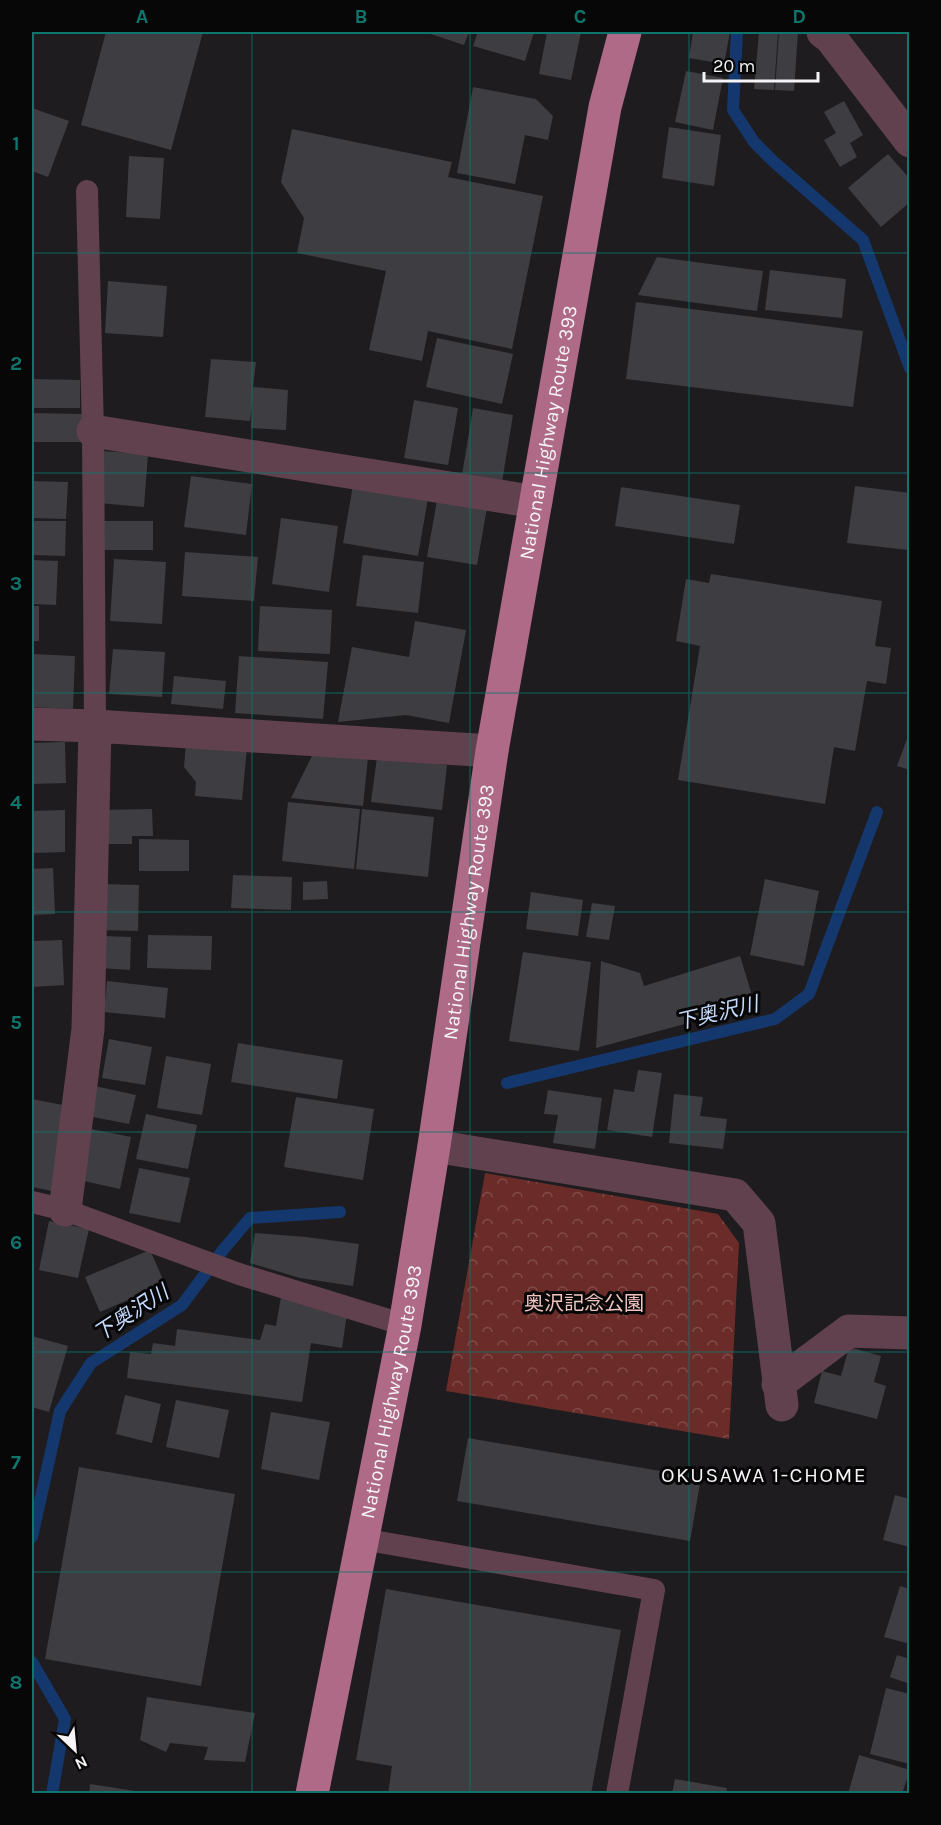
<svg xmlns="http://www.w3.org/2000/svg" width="941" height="1825" font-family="Karla,'Noto Sans JP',sans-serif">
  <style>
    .park { fill: url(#park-crowns) }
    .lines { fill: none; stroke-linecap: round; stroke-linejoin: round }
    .stream { stroke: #14386e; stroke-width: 12 }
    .building { fill: #3e3d41 }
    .service { stroke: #60414d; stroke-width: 22 }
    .minor { stroke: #60414d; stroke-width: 33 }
    .trunk { stroke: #af6a88; stroke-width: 33 }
    .grid { fill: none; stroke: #0f766e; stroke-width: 1.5; stroke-opacity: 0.55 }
    .labels { text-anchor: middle; stroke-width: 6; stroke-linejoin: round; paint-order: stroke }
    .street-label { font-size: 20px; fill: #f6f4f6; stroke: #080708 }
    .park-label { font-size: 20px; fill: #f2c4bf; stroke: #080708 }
    .water-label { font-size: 21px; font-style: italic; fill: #c5dbfe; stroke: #080708 }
    .neighbourhood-label { font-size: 21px; letter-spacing: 1.5px; fill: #f6f4f6; stroke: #080708 }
    .neatline { fill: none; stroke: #0f766e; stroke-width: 2 }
    .grid-label { font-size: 20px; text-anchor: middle; font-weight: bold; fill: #0f766e }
  </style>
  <defs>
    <pattern id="park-crowns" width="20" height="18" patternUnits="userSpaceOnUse" patternTransform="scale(1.5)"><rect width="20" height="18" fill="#6b2c29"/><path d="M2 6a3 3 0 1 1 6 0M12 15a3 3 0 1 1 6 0" fill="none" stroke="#814b49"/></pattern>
  </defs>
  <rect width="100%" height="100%" fill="#1e1c1e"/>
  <path class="park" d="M485 1173 718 1214 739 1243 729 1439 446 1391Z"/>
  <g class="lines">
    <path class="stream" d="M737 32 733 110 754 142 773 161 863 240 910 368
      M507 1083 775 1019 809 994 877 812
      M32 1537 60 1411 91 1363 182 1305 223 1250 250 1218 340 1212
      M32 1662 65 1719 52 1794"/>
  </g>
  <path class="building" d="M106 32H203L171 150 81 125Z
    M425 32H469L464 45Z
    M478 32H534L525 61 473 46Z
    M547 32H581L571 80 539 74Z
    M693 32H730L724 64 689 58Z
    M759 32H778L774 90 754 89Z
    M779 32H798L794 91 775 90Z
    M686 71 723 78 713 130 675 122Z
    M473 87 536 99 553 116 548 140 525 135 515 184 457 173Z
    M844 101 863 135 850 143 857 157 840 167 824 140 836 133 824 112Z
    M32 108 69 121 48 177 32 171Z
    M669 127 721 135 714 186 662 178Z
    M292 129 452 162 448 177 543 196 512 349 428 331 422 361 369 350 386 271 297 253 304 218 281 182Z
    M888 154 910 179V202L881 227 848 188Z
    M129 156 164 158 160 219 126 217Z
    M657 257 763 271 757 311 638 295Z
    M770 270 846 279 842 318 765 310Z
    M108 281 167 286 163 337 105 333Z
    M636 302 863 331 853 407 626 379Z
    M437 338 513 354 502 404 426 387Z
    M211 359 256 362 253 387 288 390 286 430 251 428 253 398 250 421 205 417Z
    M32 379 80 380V408H32Z
    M414 400 458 408 448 465 404 458Z
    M473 408 513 415 502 482 462 475Z
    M32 413 82 414V442H32Z
    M102 451 148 454 144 507 99 503Z
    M191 476 252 484 246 535 184 527Z
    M32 481 68 482 66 519 32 518Z
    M353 485 428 498 418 556 343 543Z
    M855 486 910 493 908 550 847 543Z
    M621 487 740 505 734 544 615 526Z
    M437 500 487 508 477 565 427 557Z
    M281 518 338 526 329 592 272 584Z
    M32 521H66L65 556 32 555Z
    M102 521H153V550H101Z
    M185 552 258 557 254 601 182 596Z
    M363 555 424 562 418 613 356 606Z
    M114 559 166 562 162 624 110 621Z
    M32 560 58 561 56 605 32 604Z
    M711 574 882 601 875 646 891 648 886 684 867 681 855 751 834 747 825 804 678 780 700 646 676 641 686 579 709 583Z
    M32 606H39V641H32Z
    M260 606 332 610 330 654 258 651Z
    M415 621 466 630 449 723 406 715 338 722 352 647 409 657Z
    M113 649 165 652 162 697 109 694Z
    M32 654 75 656 73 709 32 707Z
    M239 656 328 662 323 719 235 713Z
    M174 676 226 681 223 709 171 704Z
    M910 731V770L897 766Z
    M65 742 66 783 32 784V743Z
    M186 743 247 748 242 800 195 796 196 782 184 767Z
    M314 752 368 758 363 806 291 798Z
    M377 757 447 765 442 810 371 802Z
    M288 802 360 809 354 869 282 861Z
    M152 809 153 836H132V844H98L97 810Z
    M362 809 434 817 428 877 356 869Z
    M65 810V852L32 853V811Z
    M139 839 189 840V871H139Z
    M53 868 55 914 32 915V869Z
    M233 875 292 877 291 910 231 908Z
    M765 879 819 891 804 966 750 955Z
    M327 881 328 899 303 900V882Z
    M99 884 139 885 138 931 97 930Z
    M531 892 583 900 578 936 526 929Z
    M592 903 615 906 609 940 586 937Z
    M148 935 212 936 211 970 147 968Z
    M101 936 131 937 130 970 99 968Z
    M62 940 64 985 32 987V941Z
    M523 952 591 962 579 1051 509 1041Z
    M740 956 755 1005 596 1048 601 961 640 973 644 986Z
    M107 981 168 988 165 1018 104 1012Z
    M109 1039 152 1047 145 1085 102 1078Z
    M238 1043 343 1060 337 1099 231 1082Z
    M166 1056 211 1064 202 1115 157 1108Z
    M638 1070 662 1073 652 1137 607 1130 614 1089 634 1092Z
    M90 1085 136 1095 129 1124 83 1115Z
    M548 1090 602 1098 595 1149 553 1143 558 1115 544 1114Z
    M674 1094 703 1097 700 1116 727 1119 723 1149 669 1143Z
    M296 1097 374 1109 363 1180 284 1167Z
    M32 1099 68 1106 52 1191 32 1187Z
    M146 1114 197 1125 188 1169 136 1159Z
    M86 1128 131 1137 120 1189 75 1179Z
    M139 1168 190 1178 180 1223 129 1213Z
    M49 1221 89 1229 78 1278 39 1270Z
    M255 1233 306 1237 359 1244 353 1286 300 1278 250 1263Z
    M150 1250 165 1284 100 1312 85 1277Z
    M281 1297 348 1307 342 1348 311 1343 302 1402 127 1378 130 1352 151 1354 153 1343 175 1346 177 1329 260 1340 265 1324 276 1326Z
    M32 1336 68 1346 49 1412 32 1407Z
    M849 1347 881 1356 874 1382 886 1386 877 1419 814 1403 822 1371 841 1376Z
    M125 1395 161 1404 152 1443 116 1434Z
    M176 1400 229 1410 219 1458 166 1447Z
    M271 1412 330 1422 319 1480 261 1469Z
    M468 1438 701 1478 690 1541 457 1501Z
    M79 1467 235 1494 201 1686 45 1659Z
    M895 1495 910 1499V1547L883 1540Z
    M900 1586 910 1589V1644L884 1637Z
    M386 1589 621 1630 591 1794H388L392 1766 356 1760Z
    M897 1655 910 1659V1684L890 1677Z
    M886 1688 910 1694V1764L870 1754Z
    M147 1697 255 1713 245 1762 204 1760 208 1747 170 1743 166 1752 140 1740Z
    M859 1755 910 1770 902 1794H848Z
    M675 1779 727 1788 726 1794H672Z
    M90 1784 135 1791V1794H89Z"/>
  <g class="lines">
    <path class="service" d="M87 191 93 431 95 726
      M32 1202 65 1210 239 1274 405 1325
      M362 1539 654 1590 617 1794"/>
    <path class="minor" d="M823 32 830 37 910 141
      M93 431 536 502
      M32 724 95 726 492 751
      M434 1146 735 1195 759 1223 782 1405
      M65 1210 88 1029 95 726
      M778 1384 849 1331 910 1333"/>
    <path class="trunk" id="s1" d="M312 1794 405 1325 434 1146 492 751 605 107 625 32"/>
  </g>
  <path class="grid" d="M252 32V1794M470 32V1794M689 32V1794M32 253H910M32 473H910M32 693H910M32 912H910M32 1132H910M32 1352H910M32 1572H910"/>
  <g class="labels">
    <g class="street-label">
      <text dy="7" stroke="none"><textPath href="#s1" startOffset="1382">National Highway Route 393</textPath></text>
      <text dy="7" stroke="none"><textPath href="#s1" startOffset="896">National Highway Route 393</textPath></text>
      <text dy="7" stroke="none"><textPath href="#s1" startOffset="410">National Highway Route 393</textPath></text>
    </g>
    <g class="park-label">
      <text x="584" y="1310">奥沢記念公園</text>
    </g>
    <g class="water-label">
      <text transform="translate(717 1013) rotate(-13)" y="7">下奥沢川</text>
      <text transform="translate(131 1313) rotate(-33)" y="7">下奥沢川</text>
    </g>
    <g class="neighbourhood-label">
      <text x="764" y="1482">OKUSAWA 1-CHOME</text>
    </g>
  </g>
  <rect width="941" height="1825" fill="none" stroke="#080708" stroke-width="66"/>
  <g transform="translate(75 1750) rotate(154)" stroke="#080708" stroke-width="4.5" paint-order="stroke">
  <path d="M0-4.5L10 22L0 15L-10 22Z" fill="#f6f4f6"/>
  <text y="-9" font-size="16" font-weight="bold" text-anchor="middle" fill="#f6f4f6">N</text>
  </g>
  <path d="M704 72v9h114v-9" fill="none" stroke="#f6f4f6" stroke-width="3"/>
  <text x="713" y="72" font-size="18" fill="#f6f4f6" stroke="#080708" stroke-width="4.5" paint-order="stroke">20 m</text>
  <rect x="33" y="33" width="875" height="1759" class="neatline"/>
  <g class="grid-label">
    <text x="142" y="23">A</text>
    <text x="361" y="23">B</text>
    <text x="580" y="23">C</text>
    <text x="799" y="23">D</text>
    <text x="16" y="150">1</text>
    <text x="16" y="370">2</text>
    <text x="16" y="590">3</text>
    <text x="16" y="809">4</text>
    <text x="16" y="1029">5</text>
    <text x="16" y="1249">6</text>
    <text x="16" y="1469">7</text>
    <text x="16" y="1689">8</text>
  </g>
</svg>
